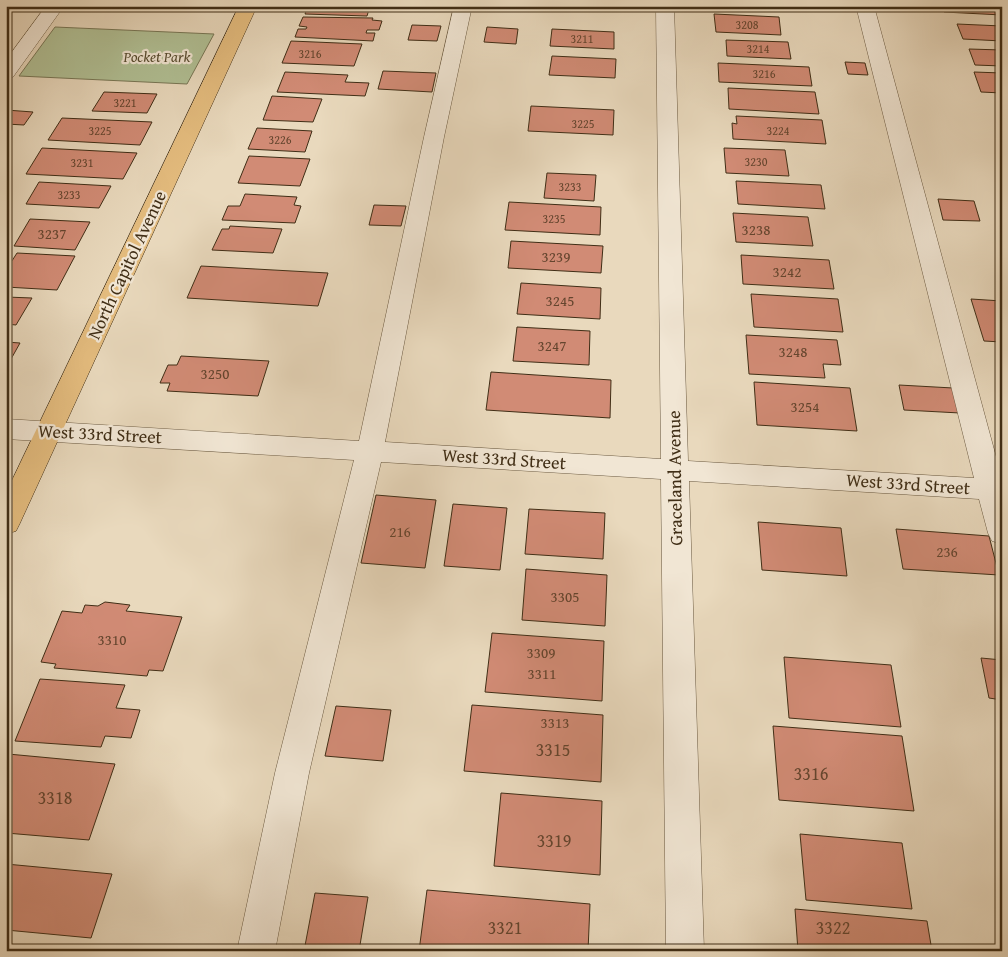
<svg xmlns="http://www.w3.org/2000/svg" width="1008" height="957" font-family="'Gentium Book Plus',serif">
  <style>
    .green { fill: #b1c095; stroke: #787756 }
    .building { fill: #d18b75; stroke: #402e16 }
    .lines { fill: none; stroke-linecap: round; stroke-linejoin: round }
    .minor-casing { stroke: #6a5940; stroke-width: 1 }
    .major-casing { stroke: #402e16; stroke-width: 1 }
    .minor { fill: #f1e6d4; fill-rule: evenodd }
    .major { fill: #e4bc7e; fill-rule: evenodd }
    .labels { text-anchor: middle; stroke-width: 4.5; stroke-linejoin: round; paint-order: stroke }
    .far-number-label { font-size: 12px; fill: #64452e }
    .far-park-label { font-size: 15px; font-style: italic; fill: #574b2f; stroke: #f1e6d4 }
    .number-label { font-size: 15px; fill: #64452e }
    .street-label { font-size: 18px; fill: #402e16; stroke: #f1e6d4 }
    .near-number-label { font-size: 18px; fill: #64452e }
  </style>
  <rect width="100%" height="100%" fill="#e9d9bd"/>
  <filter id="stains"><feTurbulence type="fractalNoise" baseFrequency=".004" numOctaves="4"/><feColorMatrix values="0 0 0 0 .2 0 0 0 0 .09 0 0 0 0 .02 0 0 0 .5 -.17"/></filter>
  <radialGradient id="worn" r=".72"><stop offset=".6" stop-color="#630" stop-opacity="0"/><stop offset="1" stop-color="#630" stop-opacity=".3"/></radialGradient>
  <path class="green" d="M55 27 214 34 187 84 19 76Z"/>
  <path class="building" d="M308 6H370L367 16 305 14Z
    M713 6H780L781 11 713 8Z
    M800 6H844L845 10 801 8Z
    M941 6H1002V15L944 12Z
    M714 14 779 17 781 35 716 32Z
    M303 17 373 18 372 20 382 21 379 30H367L366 33H375L373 41 295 37 298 29H306L307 27 299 26Z
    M957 24 1002 26V41L963 39Z
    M412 25 441 26 437 41 408 40Z
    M487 27 518 29 516 44 484 42Z
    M552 29 614 32V49L550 46Z
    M726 40 788 42 791 59 727 56Z
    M291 41 362 44 354 66 282 63Z
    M969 49 1002 50V66L975 65Z
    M552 56 616 59 615 78 549 75Z
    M845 62 865 63 868 75 848 74Z
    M718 63 809 67 812 86 719 82Z
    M383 71 436 73 432 92 378 89Z
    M285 72 348 75 345 82 369 83 365 96 277 92Z
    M974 72 1002 73V93L981 92Z
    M728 88 815 92 819 114 729 109Z
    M104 92 157 94 147 113 92 111Z
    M272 96 322 99 313 122 263 120Z
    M531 106 614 110 613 135 528 131Z
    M6 110 33 112 24 125 6 124Z
    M736 116 822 120 826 144 733 139 732 123 737 124Z
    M62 118 152 122 140 145 48 140Z
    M257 128 312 131 305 152 248 149Z
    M42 148 137 153 123 179 26 174Z
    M724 148 785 150 789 176 726 173Z
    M249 156 310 159 300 186 238 183Z
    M547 173 596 175 594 201 544 198Z
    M736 181 821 185 825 209 738 204Z
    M39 182 111 186 99 208 26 204Z
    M245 194 297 197 294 205 301 206 295 223 222 220 228 206H240Z
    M938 199 974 201 980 221 943 220Z
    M509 202 601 207 600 235 505 230Z
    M374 205 406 206 401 226 369 225Z
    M733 213 808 217 813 246 736 242Z
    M30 219 90 222 75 250 14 246Z
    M230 226 282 229 273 253 212 250 222 229H229Z
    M511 241 603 246 601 273 508 268Z
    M17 253 75 256 57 290 6 287V270Z
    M741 255 829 260 834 289 743 284Z
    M201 266 328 273 318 306 187 298Z
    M521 283 601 288 600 319 517 314Z
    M751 294 838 299 843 332 754 327Z
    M6 297 32 298 16 325 6 324Z
    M971 299 1002 301V342L984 341Z
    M517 327 590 331 589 365 513 361Z
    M746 335 837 340 841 365 823 364 825 378 749 374Z
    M6 342 20 343 6 368Z
    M181 356 269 361 258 396 167 391 170 383H160L168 365H177Z
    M491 372 611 380 610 418 486 410Z
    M754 382 850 388 857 431 757 425Z
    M899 385 953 388 960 413 904 410Z
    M376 495 436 500 425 568 361 563Z
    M453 504 507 508 500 570 444 566Z
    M529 509 605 513 603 559 525 554Z
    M758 522 841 528 847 576 762 570Z
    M896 529 989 536 999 575 903 569Z
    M526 569 607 575 605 626 522 620Z
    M105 602 130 605 126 611 182 617 163 671 149 670 147 676 54 668 56 664 41 662 62 611 82 613 85 605 98 606Z
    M492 633 604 641 602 701 485 692Z
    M784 657 891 665 901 727 789 718Z
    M981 658 1002 660V700L989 698Z
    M40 679 125 685 116 708 140 710 131 738 105 736 101 747 15 741Z
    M472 705 603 715 601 782 464 771Z
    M336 706 391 710 383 761 325 756Z
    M773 726 902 736 914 811 779 800Z
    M8 754 115 764 89 840 6 833V759Z
    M501 793 602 801 600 875 494 866Z
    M800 834 902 843 912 909 806 900Z
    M6 864 112 874 91 938 6 930Z
    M427 890 590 904 588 951H419Z
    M315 893 368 897 359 951H304Z
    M795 909 927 921 932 951H798Z"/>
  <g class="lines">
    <g class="minor-casing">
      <path id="minor" d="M46 6H64L13 77 6 79V60Z
        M454 6H472L444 137 385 442 661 459 656 6H674L688 461 974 478 856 6H874L1002 479V544L992 541 988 533 979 499 689 481 704 951H666L661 479 381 462 309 773 275 951H237L275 773 354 460 6 439V419L359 441 424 137Z"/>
    </g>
    <g class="major-casing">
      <path id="major" d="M239 6H257L20 523 16 531 6 534V493Z"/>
    </g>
    <use href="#minor" class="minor"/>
    <use href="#major" class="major"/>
  </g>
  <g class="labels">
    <g class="far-number-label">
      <text x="747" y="29">3208</text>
      <text x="582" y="43">3211</text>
      <text x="758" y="53">3214</text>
      <text x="310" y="58">3216</text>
      <text x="764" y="78">3216</text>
      <text x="125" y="107">3221</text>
      <text x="583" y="128">3225</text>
      <text x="100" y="135">3225</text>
      <text x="778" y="135">3224</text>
      <text x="280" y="144">3226</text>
      <text x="756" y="166">3230</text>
      <text x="82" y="167">3231</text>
      <text x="570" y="191">3233</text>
      <text x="69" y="199">3233</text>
      <text x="554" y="223">3235</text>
    </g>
    <g class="far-park-label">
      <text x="157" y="62">Pocket Park</text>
    </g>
    <g class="number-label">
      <text x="756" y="235">3238</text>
      <text x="52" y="239">3237</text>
      <text x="556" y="262">3239</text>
      <text x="787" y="277">3242</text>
      <text x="560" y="306">3245</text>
      <text x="552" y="351">3247</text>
      <text x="793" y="357">3248</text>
      <text x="215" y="379">3250</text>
      <text x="805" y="412">3254</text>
      <text x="400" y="537">216</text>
      <text x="947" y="557">236</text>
      <text x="565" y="602">3305</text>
      <text x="112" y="645">3310</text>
      <text x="541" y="658">3309</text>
      <text x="542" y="679">3311</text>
      <text x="555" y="728">3313</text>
    </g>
    <g class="street-label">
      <text transform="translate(127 265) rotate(-65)" y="6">North Capitol Avenue</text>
      <text transform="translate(100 434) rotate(3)" y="6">West 33rd Street</text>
      <text transform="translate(504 459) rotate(4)" y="6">West 33rd Street</text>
      <text transform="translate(675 478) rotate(-91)" y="6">Graceland Avenue</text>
      <text transform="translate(908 484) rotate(4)" y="6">West 33rd Street</text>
    </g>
    <g class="near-number-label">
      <text x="553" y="756">3315</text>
      <text x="811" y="780">3316</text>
      <text x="55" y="804">3318</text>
      <text x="554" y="847">3319</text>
      <text x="505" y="934">3321</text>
      <text x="833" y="934">3322</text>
    </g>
  </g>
  <rect width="1008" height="957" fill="none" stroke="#e9d9bd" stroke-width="25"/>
  <rect x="8" y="8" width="993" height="942" fill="none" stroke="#402e16" stroke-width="2.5"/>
  <rect x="12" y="12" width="983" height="932" fill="none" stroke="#402e16"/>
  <rect width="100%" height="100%" filter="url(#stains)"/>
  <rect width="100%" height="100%" fill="url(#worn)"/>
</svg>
